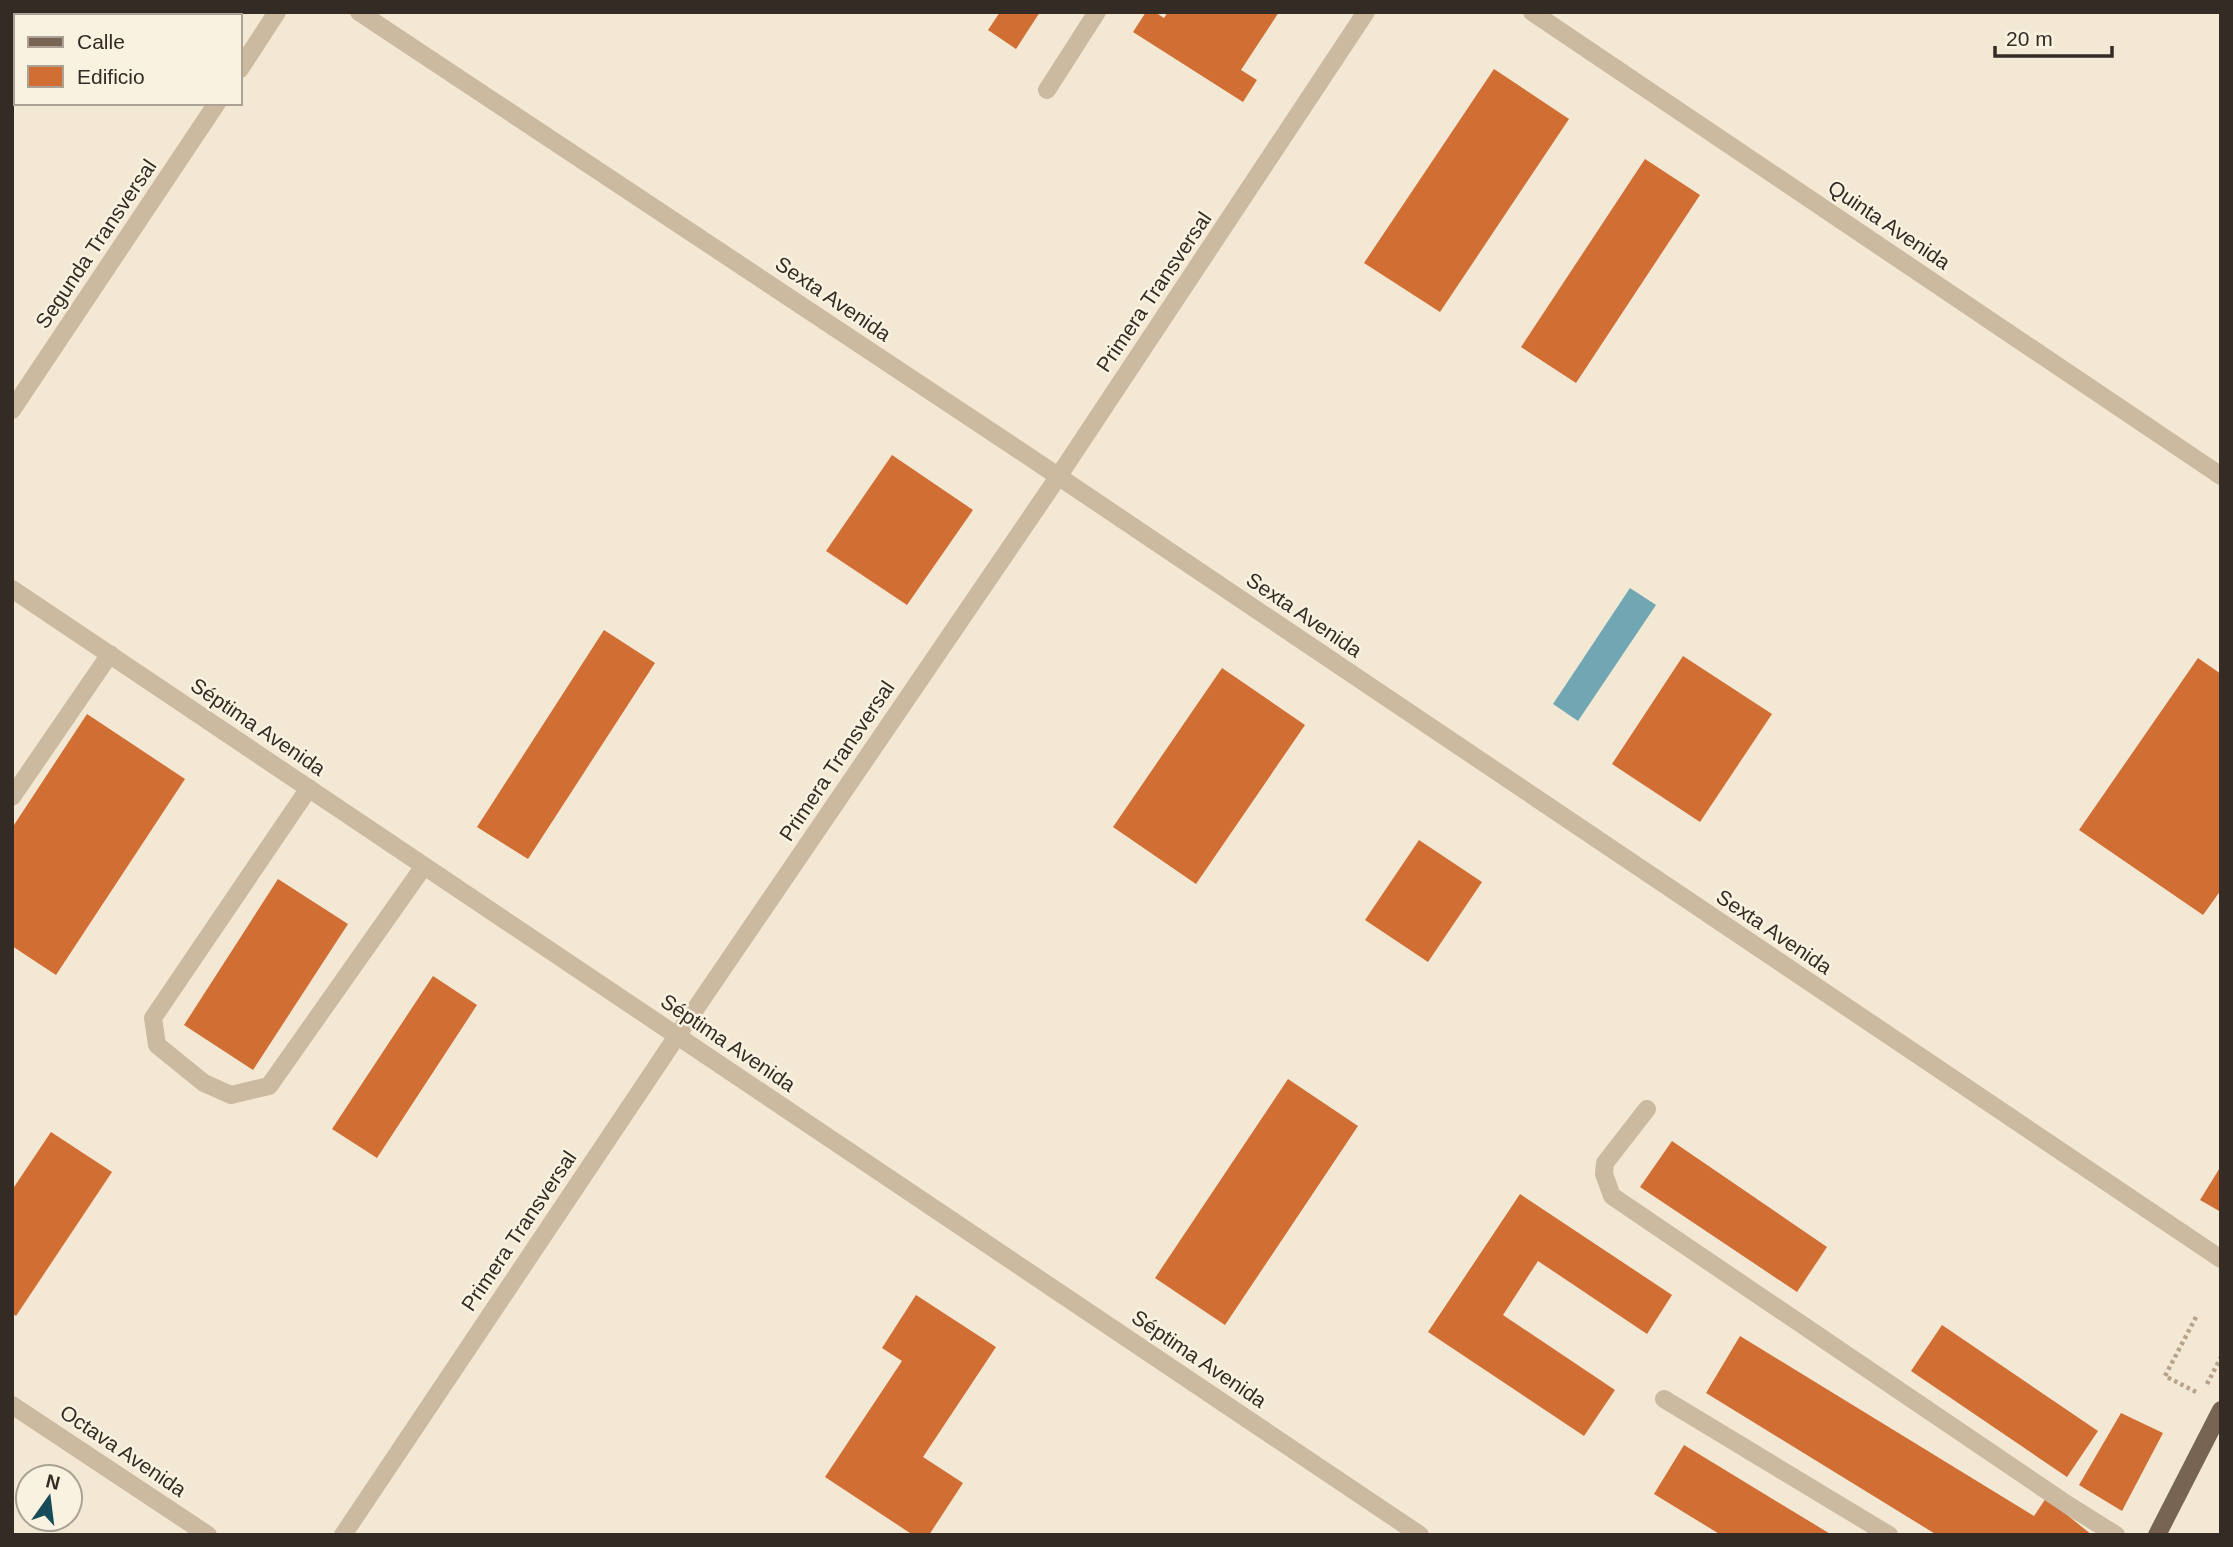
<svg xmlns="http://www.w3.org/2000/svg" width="2233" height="1547" font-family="Helvetica,sans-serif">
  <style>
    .water { fill: #71a7b2 }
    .building { fill: #d16e34 }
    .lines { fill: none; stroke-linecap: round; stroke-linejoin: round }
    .path { stroke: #b7a38a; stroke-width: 4.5; stroke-dasharray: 3.5 3.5; stroke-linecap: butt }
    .minor { stroke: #cbb9a0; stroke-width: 18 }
    .major { stroke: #786453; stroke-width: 18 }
    .labels { text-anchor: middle; stroke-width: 5; stroke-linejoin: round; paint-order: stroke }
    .street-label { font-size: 21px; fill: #342b24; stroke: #faf2e1 }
  </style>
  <rect width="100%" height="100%" fill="#f3e8d4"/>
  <path class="water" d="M1630 588 1656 605 1578 721 1553 704Z"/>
  <path class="building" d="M1000 12H1040L1016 49 988 30Z
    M1146 12H1155L1164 18 1168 12H1279L1241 70 1257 80 1243 102 1133 32Z
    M1494 69 1569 119 1440 312 1364 263Z
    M1645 159 1700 195 1576 383 1521 347Z
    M892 455 973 510 907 605 826 551Z
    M604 630 655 663 528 859 477 827Z
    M1683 656 1772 714 1700 822 1612 764Z
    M2198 658 2221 674V890L2203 915 2079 830Z
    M1222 668 1305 725 1196 884 1113 827Z
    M87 714 185 779 56 975 12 946V828Z
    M1419 840 1482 882 1428 962 1365 920Z
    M278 879 348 924 253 1070 184 1025Z
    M433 976 477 1005 377 1158 332 1129Z
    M1288 1079 1358 1126 1225 1325 1155 1278Z
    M51 1132 112 1172 16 1316 12 1313V1190Z
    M1672 1141 1827 1247 1797 1292 1640 1187Z
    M2221 1166V1212L2200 1200Z
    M1520 1194 1672 1295 1647 1334 1538 1261 1503 1315 1615 1390 1584 1436 1428 1332Z
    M916 1295 996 1347 923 1457 963 1483 929 1535H913L825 1477 902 1361 882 1348Z
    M1942 1325 2098 1431 2067 1477 1911 1371Z
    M1740 1336 2034 1516 2046 1498 2092 1535H1937L1706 1393Z
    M2121 1413 2163 1433 2122 1511 2079 1485Z
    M1684 1445 1832 1535H1721L1654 1494Z"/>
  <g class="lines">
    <path class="path" d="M2196 1317 2165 1376 2198 1393
      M2207 1384 2221 1357"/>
    <path class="minor" d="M359 12 1028 456 2221 1259
      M1532 12 2221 476
      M240 69 277 12
      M1047 90 1097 12
      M12 410 217 103
      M12 589 1420 1535
      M309 788 153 1018 157 1045 204 1083 231 1095 269 1086 424 866
      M12 797 110 654
      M1647 1109 1605 1163 1604 1174 1612 1196 2068 1505 2116 1535
      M1664 1399 1889 1535
      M12 1405 208 1535
      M343 1535 677 1036 1058 477 1366 12"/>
    <path class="major" d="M2157 1535 2221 1410"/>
  </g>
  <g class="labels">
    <g class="street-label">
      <text transform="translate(1889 225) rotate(34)" y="7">Quinta Avenida</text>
      <text transform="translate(96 244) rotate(-56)" y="7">Segunda Transversal</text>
      <text transform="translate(1154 292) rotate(-56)" y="7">Primera Transversal</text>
      <text transform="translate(833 299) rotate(34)" y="7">Sexta Avenida</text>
      <text transform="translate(1304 615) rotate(34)" y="7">Sexta Avenida</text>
      <text transform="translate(258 727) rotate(34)" y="7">Séptima Avenida</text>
      <text transform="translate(837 761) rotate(-56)" y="7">Primera Transversal</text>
      <text transform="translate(1774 932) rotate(34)" y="7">Sexta Avenida</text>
      <text transform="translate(728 1043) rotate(34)" y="7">Séptima Avenida</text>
      <text transform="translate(519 1231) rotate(-56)" y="7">Primera Transversal</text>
      <text transform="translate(1199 1359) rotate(34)" y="7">Séptima Avenida</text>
      <text transform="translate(123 1451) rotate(34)" y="7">Octava Avenida</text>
    </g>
  </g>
  <rect width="2233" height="1547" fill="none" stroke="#342b24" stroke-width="28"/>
  <rect x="14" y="14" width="228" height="91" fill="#faf2e1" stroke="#aba295" stroke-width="2"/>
  <rect x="28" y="37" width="35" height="10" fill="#786453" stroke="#aba295" stroke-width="2"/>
  <text x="77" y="49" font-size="21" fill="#342b24">Calle</text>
  <rect x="28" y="66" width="35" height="21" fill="#d16e34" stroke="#aba295" stroke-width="2"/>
  <text x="77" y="84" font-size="21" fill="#342b24">Edificio</text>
  <g transform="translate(49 1498) rotate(14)"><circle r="33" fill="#faf2e1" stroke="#aba295" stroke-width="2"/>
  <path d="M0-5L12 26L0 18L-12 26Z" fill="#164c58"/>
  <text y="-10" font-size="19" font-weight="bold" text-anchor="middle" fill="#342b24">N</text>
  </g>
  <path d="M1995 46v10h117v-10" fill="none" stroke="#342b24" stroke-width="3.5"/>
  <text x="2006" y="46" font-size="21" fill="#342b24" stroke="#faf2e1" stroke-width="5" paint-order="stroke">20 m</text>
</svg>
